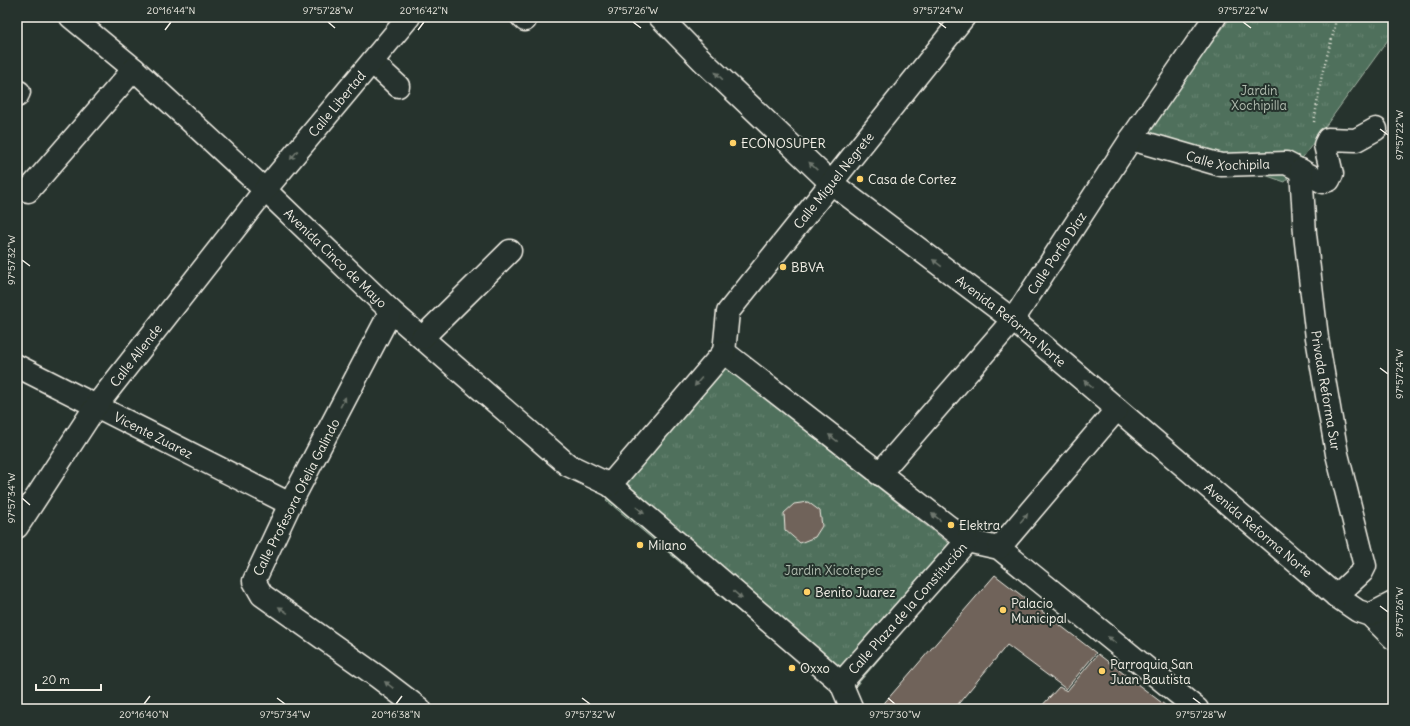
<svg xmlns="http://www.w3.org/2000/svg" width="1410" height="726" font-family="Delius,sans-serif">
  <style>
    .park { fill: url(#park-tufts); stroke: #a2b0a2 }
    .building { fill: #6f635a; stroke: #f4f1e8 }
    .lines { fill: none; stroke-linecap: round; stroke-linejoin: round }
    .minor-casing { stroke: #f4f1e8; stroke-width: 25 }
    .path { stroke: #f4f1e8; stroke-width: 2.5; stroke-dasharray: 1 3; stroke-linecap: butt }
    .minor { stroke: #26332d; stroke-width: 22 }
    .oneway { fill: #6e766e }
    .ticks { fill: none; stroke: #f4f1e8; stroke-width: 1.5 }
    .poi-dot { fill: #ffd166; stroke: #26332d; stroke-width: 1.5 }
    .labels { text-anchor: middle; stroke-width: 4; stroke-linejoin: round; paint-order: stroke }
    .park-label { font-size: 13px; fill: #b2bdb0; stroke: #26332d }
    .street-label { font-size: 13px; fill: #f4f1e8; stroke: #26332d }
    .poi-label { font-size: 13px; fill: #f4f1e8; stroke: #26332d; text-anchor: start }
    .neatline { fill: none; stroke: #f4f1e8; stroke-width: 1.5 }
    .ticks-label { font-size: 10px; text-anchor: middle; fill: #f4f1e8 }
  </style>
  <defs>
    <pattern id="park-tufts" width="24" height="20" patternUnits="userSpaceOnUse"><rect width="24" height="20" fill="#4f705b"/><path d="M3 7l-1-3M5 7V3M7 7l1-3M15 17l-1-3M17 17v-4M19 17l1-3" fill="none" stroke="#698573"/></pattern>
  </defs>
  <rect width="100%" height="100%" fill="#26332d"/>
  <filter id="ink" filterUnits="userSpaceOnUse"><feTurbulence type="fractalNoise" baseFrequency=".025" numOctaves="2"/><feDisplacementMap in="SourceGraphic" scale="8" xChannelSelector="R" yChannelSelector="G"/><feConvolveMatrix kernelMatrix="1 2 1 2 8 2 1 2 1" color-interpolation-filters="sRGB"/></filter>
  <g filter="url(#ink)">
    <path class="park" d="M1231 17H1393V33L1285 182 1144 134Z
      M719 362 966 557 844 700 606 500Z"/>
    <path class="building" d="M808 502 820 511 822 526 815 537 800 543 785 530 784 513 794 504Z
      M995 575 1096 653 1066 689 1007 645 954 709H879Z
      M1098 654 1170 709H1039L1059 687 1067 691Z"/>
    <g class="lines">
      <g class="minor-casing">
        <g id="minor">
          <path id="s1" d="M71 17 134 69 265 190 391 311 568 465 610 485 841 683 852 709"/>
          <path d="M522 17 525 20"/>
          <path id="s2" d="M660 17 703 61 830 182 1013 320 1336 596 1358 611 1370 615 1393 638"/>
          <path d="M372 62 398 86"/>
          <path d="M17 96 19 92"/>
          <path id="s3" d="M1131 139 1221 165 1286 163 1323 182 1329 180 1332 174 1325 145 1328 139 1356 140 1376 129"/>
          <path id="s4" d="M1301 170 1305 234 1317 338 1337 454 1365 566 1362 572 1336 596"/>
          <path d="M28 191 134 69"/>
          <path d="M391 311 290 504 254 581 262 595 378 677 420 709"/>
          <path d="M422 338 510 251"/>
          <path d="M724 352 967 541 999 548 1197 709"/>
          <path id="s5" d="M724 352 728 312 964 17"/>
          <path id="s6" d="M17 366 290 504"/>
          <path id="s7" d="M879 474 1013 320 1131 139 1215 17"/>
          <path d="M610 485 724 352"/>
          <path id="s8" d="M17 527 96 406 265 190 409 17"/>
          <path d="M999 548 1117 409"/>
          <path d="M1370 615 1393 603"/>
          <path id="s9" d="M841 683 967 541"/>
        </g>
      </g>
      <path class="path" d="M1314 122 1322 74 1335 27V17"/>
      <use href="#minor" class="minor"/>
    </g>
    <defs><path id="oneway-solid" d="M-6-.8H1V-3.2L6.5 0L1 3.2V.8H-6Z"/></defs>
    <g class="oneway">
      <use href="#oneway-solid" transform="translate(719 76) rotate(-136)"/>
      <use href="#oneway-solid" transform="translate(294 155) rotate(130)"/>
      <use href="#oneway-solid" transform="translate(813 166) rotate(-136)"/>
      <use href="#oneway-solid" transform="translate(937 263) rotate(-143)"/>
      <use href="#oneway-solid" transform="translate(698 382) rotate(130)"/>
      <use href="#oneway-solid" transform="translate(1088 384) rotate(-139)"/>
      <use href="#oneway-solid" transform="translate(343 402) rotate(-62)"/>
      <use href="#oneway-solid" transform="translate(833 438) rotate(-142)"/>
      <use href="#oneway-solid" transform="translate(640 510) rotate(41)"/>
      <use href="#oneway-solid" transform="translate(936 517) rotate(-143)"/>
      <use href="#oneway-solid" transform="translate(1024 518) rotate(-50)"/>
      <use href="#oneway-solid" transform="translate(738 595) rotate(41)"/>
      <use href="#oneway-solid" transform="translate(283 610) rotate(-145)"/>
      <use href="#oneway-solid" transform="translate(1112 640) rotate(-141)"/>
      <use href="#oneway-solid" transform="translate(389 685) rotate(-143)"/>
    </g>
  </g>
  <path class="ticks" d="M328 22 335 28M633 22 641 28M938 22 946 28M1243 22 1251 28M165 30 171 22M418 30 424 22M1380 129 1388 135M22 260 30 266M1380 368 1388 374M22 498 30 505M1380 606 1388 612M277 698 285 704M582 698 590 704M888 698 895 704M1193 698 1201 704M144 704 150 696M396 704 402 696"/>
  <g class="poi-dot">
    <circle cx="733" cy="143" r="4"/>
    <circle cx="860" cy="179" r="4"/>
    <circle cx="783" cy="267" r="4"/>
    <circle cx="951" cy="525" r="4"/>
    <circle cx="640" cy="545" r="4"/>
    <circle cx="807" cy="592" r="4"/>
    <circle cx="1003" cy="610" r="4"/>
    <circle cx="792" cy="668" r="4"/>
    <circle cx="1102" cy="671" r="4"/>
  </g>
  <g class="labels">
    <g class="park-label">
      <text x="1259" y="95">Jardin<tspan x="1259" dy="15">Xochipilla</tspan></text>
      <text x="833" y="575">Jardin Xicotepec</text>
    </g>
    <g class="street-label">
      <text dy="5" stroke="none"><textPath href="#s8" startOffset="531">Calle Libertad</textPath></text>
      <text dy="5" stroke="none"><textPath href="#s3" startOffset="100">Calle Xochipila</textPath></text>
      <text dy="5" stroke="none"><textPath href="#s5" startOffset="209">Calle Miguel Negrete</textPath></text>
      <text dy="5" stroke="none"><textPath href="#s7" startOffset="284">Calle Porfio Díaz</textPath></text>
      <text dy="5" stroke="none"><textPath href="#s1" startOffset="358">Avenida Cinco de Mayo</textPath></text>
      <text dy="5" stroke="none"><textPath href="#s2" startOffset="465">Avenida Reforma Norte</textPath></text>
      <text dy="5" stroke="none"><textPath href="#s8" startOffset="209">Calle Allende</textPath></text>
      <text dy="5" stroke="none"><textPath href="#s4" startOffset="222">Privada Reforma Sur</textPath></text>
      <text dy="5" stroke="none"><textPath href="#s6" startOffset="153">Vicente Zuarez</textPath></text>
      <text transform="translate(296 497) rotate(-63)" y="5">Calle Profesora Ofelia Galindo</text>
      <text dy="5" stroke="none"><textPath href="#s2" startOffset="789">Avenida Reforma Norte</textPath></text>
      <text dy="5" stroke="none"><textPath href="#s9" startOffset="100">Calle Plaza de la Constitución</textPath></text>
    </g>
    <g class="poi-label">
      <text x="741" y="148">ECONOSUPER</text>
      <text x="868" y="184">Casa de Cortez</text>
      <text x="791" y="272">BBVA</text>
      <text x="959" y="530">Elektra</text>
      <text x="648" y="550">Milano</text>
      <text x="815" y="597">Benito Juarez</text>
      <text x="1011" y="608">Palacio<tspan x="1011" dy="15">Municipal</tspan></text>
      <text x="1110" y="669">Parroquia San<tspan x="1110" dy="15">Juan Bautista</tspan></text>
      <text x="800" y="673">Oxxo</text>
    </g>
  </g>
  <rect width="1410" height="726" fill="none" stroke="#26332d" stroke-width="44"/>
  <path d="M36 684v6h65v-6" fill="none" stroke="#f4f1e8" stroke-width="2"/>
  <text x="42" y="684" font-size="12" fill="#f4f1e8" stroke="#26332d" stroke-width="3" paint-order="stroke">20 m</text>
  <rect x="22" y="22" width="1366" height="682" class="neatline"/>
  <g class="ticks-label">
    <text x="171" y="14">20°16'44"N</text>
    <text x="328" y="14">97°57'28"W</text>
    <text x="424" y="14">20°16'42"N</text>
    <text x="633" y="14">97°57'26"W</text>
    <text x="938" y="14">97°57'24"W</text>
    <text x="1243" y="14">97°57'22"W</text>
    <text transform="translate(1399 135) rotate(-90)" y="4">97°57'22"W</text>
    <text transform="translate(11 260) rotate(-90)" y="4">97°57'32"W</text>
    <text transform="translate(1399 374) rotate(-90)" y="4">97°57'24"W</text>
    <text transform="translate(11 498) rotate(-90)" y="4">97°57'34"W</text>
    <text transform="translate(1399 612) rotate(-90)" y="4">97°57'26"W</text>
    <text x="144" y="718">20°16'40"N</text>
    <text x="285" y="718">97°57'34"W</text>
    <text x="396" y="718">20°16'38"N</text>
    <text x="590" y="718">97°57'32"W</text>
    <text x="895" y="718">97°57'30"W</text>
    <text x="1201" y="718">97°57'28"W</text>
  </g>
</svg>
